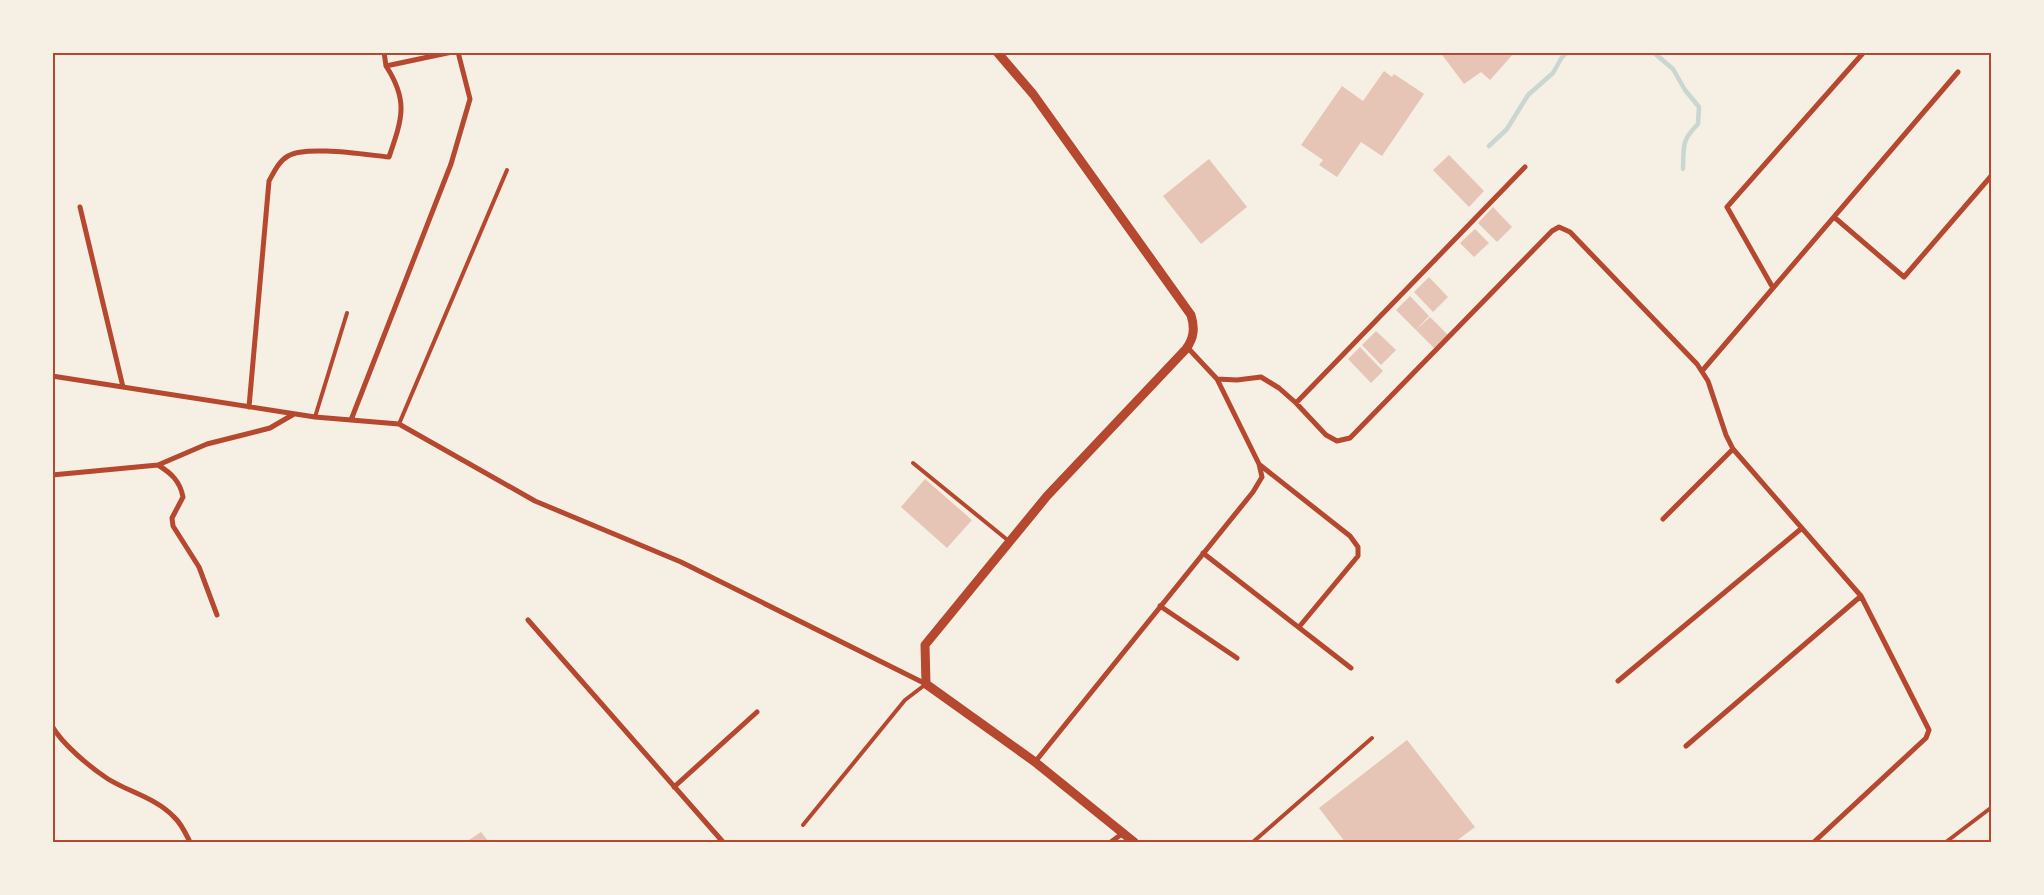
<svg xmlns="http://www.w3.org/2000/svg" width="2044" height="895" font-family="Raleway,sans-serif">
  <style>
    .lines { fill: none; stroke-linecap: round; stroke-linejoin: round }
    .stream { stroke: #c9d6d2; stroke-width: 4.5 }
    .building { fill: #e6c5b7 }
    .service { stroke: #b5482f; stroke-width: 4 }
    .minor { stroke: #b5482f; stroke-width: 5 }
    .tertiary { stroke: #b5482f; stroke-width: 9 }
    .neatline { fill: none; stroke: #b5482f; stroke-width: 2 }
  </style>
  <rect width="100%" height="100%" fill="#f6efe4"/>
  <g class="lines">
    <path class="stream" d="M1653 52 1673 69 1685 90 1699 107 1698 124C1681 141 1684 146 1683 169
      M1489 146 1507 129 1528 95 1553 73 1562 57 1568 52"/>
  </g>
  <path class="building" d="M1440 52H1515L1490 80 1481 72 1464 84Z
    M1384 71 1392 77 1394 74 1424 94 1382 156 1361 142 1337 177 1319 165 1323 160 1301 145 1342 86 1363 101Z
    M1449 155 1484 191 1469 207 1433 170Z
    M1209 159 1247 207 1201 244 1163 196Z
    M1493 207 1512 227 1497 242 1478 223Z
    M1475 229 1489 243 1474 257 1460 243Z
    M1429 277 1448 297 1433 312 1414 292Z
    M1410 296 1429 316 1416 330 1396 310Z
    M1430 317 1448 335 1434 348 1416 330Z
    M1376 331 1396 350 1381 365 1362 345Z
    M1360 347 1383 371 1371 383 1348 359Z
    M925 479 972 520 947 548 901 507Z
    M1407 740 1475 827 1455 842H1345L1319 808Z
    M481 832 489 842H466Z"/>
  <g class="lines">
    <path class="service" d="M315 417 347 313
      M399 424 507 170
      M913 463 1010 542
      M803 825 905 700 926 684
      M1253 842 1372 738
      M1946 842 1992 807"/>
    <path class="minor" d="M384 52 386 66 452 52
      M80 207 123 387
      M1834 217 1904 277 1992 175
      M1773 288 1727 207 1864 52
      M1187 347 1217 379 1237 380 1261 377 1279 388 1296 403 1326 435 1337 441 1350 438 1552 231 1559 227 1570 232 1697 364 1708 381 1726 435 1733 449 1861 596 1929 730 1926 738 1814 842
      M1702 371 1958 72
      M52 376 315 417 399 424 535 501 681 562 926 684
      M1296 403 1525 167
      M249 407 269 181C274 172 279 161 288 156 306 145 367 155 389 157 402 119 409 101 386 66
      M351 420 451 164 470 99 458 52
      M158 465 207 444 270 428 294 414
      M1260 465 1350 536 1358 547V556L1299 627
      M52 475 158 465C171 473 180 481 183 497L172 518 173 526 199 567 217 615
      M1663 519 1733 449
      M1203 553 1351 668
      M1160 606 1237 658
      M528 620 723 842
      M1618 681 1802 528
      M52 726C62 744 91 768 108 779 129 792 156 798 174 817 181 823 186 834 190 842
      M1686 746 1861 596
      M1035 762 1253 492 1262 477 1259 464 1217 379
      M674 787 757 712
      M1111 842 1123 833"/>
    <path class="tertiary" d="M997 52 1033 94 1191 315C1195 328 1194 338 1186 349L1047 496 925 645 926 684 1035 762 1134 842"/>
  </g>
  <rect width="2044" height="895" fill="none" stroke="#f6efe4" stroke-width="108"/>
  <rect x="54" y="54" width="1936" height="787" class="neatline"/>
</svg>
